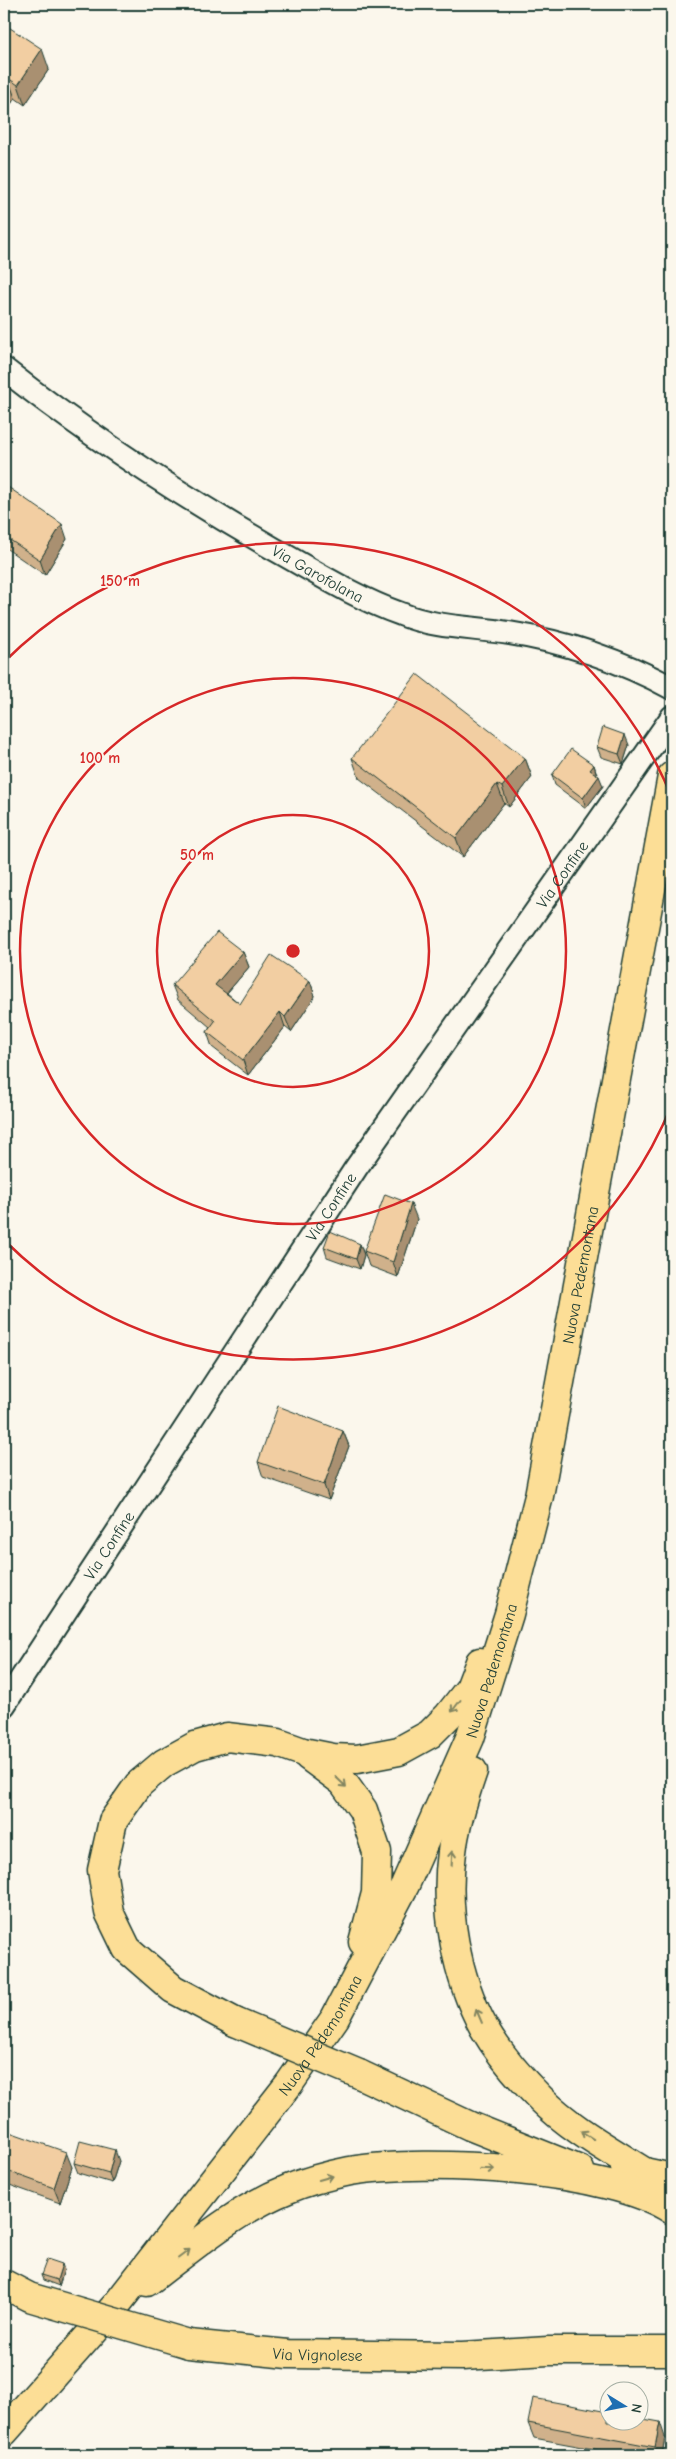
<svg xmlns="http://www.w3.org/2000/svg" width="676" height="2459" font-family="'Comic Neue',sans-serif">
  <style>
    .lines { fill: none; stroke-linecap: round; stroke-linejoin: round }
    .minor-casing { stroke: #1f3d34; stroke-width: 26 }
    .major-casing { stroke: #1f3d34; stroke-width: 31 }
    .minor { stroke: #fbf7ec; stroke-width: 22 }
    .major { stroke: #fcde96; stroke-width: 28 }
    .major-bridge-casing { stroke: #1f3d34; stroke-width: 31; stroke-linecap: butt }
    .major-bridge { stroke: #fcde96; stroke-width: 28 }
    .wall { fill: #d0b18b; stroke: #1f3d34 }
    .shaded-wall { fill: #a99071; stroke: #1f3d34 }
    .building { fill: #f2cea2; stroke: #1f3d34 }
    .oneway { stroke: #828560 }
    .ring { fill: none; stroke: #d62828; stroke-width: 2.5 }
    .labels { text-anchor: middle; stroke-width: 4; stroke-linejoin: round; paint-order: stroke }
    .street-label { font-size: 16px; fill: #1f3d34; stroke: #fbf7ec }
    .centre { fill: #d62828; stroke: #fbf7ec; stroke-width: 2.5 }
    .ring-label { font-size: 15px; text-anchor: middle; font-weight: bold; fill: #d62828; stroke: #fbf7ec; stroke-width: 4; stroke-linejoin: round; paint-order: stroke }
  </style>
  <rect width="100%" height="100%" fill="#fbf7ec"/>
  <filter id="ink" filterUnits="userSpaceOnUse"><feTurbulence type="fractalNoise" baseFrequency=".02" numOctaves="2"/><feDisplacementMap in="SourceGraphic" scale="10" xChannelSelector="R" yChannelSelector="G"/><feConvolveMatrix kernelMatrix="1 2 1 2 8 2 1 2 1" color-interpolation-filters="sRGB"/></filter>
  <g filter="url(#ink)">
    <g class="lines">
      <g class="minor-casing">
        <g id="minor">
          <path id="s1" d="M4 369C89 436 180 495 274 549 315 572 356 598 401 614 435 628 473 627 509 633 567 642 620 660 672 688"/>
          <path id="s2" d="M4 1705 356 1168 672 717"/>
        </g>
      </g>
      <g class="major-casing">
        <g id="major">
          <path d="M308 1756 343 1782 363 1810 377 1852 376 1893 363 1942"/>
          <path d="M473 1771C464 1797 455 1825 452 1852 444 1909 456 1977 484 2028 499 2054 520 2078 541 2099 570 2128 608 2149 643 2171"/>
          <path d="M235 2022 173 1989 127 1949 109 1912 102 1870 113 1821 139 1784 164 1763 195 1746 227 1737 278 1743 303 1752 333 1758 357 1759 399 1751 430 1734 448 1716 470 1688 480 1662"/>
          <path d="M359 2074 470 2126 580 2170"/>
          <path d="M625 2168 672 2178"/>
          <path d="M147 2282C192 2248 235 2210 288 2189 307 2181 330 2175 350 2171 424 2158 611 2168 672 2210"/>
          <path id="s3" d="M189 2344 288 2354 462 2356 548 2351H672"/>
          <path id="s4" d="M4 2432 117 2304 289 2084 335 2018 405 1885 470 1738 509 1614 539 1496 672 776"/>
        </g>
      </g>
      <use href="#minor" class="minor"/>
      <use href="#major" class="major"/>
      <g class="major-bridge-casing">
        <path id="major-bridge" d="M235 2022 359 2074
          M4 2284 29 2297 189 2344"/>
      </g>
      <use href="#major-bridge" class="major-bridge"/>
    </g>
    <path class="wall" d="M4 24 49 69 25 105 15 98 4 114Z
      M4 486 67 539 45 575 4 547Z
      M629 745 623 764 601 757 597 747Z
      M352 758H525L532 777 509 807 504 803 463 857 359 778Z
      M594 765 597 774 603 786 586 808 555 785 552 775Z
      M243 952 249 967 227 993 240 1004 310 981 315 996 291 1032 285 1027 248 1075 212 1047 207 1032 210 1027 178 1000 172 985Z
      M417 1219 398 1277 369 1266 364 1251Z
      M360 1244 364 1255 360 1269 327 1257 324 1247Z
      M343 1431 349 1446 329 1500 263 1477 258 1462Z
      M4 2130 72 2167 60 2203 4 2183Z
      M119 2161 112 2183 78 2173 74 2163Z
      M64 2270 59 2286 43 2280 41 2275Z
      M672 2393V2417L669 2409Z
      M528 2423 665 2437 662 2455H626L534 2438Z"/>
    <path class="shaded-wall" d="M42 49 49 69 25 105 18 85Z
      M8 78 15 98 4 114V84Z
      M62 524 67 539 45 575 40 560Z
      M625 735 629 745 623 764 619 754Z
      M525 758 532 777 509 807 502 787Z
      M594 765 597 776 590 770Z
      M599 776 603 786 586 808 583 798Z
      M497 784 504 803 463 857 456 838Z
      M243 952 249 967 221 1000 215 985Z
      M310 981 315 996 291 1032 285 1017Z
      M280 1012 285 1027 248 1075 243 1060Z
      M411 1204 417 1219 398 1277 393 1262Z
      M360 1244 364 1255 360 1269 356 1259Z
      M343 1431 349 1446 329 1500 324 1485Z
      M4 2102 7 2111 4 2120Z
      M115 2150 119 2161 112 2183 109 2173Z
      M66 2152 72 2167 60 2203 54 2188Z
      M62 2264 64 2270 59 2286 57 2280Z
      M660 2422 665 2437 662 2455H658L655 2447Z"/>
    <path class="building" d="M4 24 42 49 18 85 8 78 4 84Z
      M5 485 62 524 40 560 4 536V486Z
      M417 674 525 758 502 787 497 784 456 838 352 758Z
      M603 727 625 735 619 754 597 747Z
      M571 749 594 765 590 770 599 776 583 798 552 775Z
      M217 932 243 952 215 985 240 1004 271 955 310 981 285 1017 280 1012 243 1060 207 1032 215 1021 172 985Z
      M385 1194 411 1204 393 1262 364 1251Z
      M330 1231 360 1244 356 1259 324 1247Z
      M278 1406 343 1431 324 1485 258 1462Z
      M4 2130 66 2152 54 2188 4 2170Z
      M80 2141 115 2150 109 2173 74 2163Z
      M47 2259 62 2264 57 2280 41 2275Z
      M672 2393V2410L669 2409Z
      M533 2398 608 2412V2422H638V2418L660 2422 655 2447 528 2423Z"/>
    <defs><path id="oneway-shaft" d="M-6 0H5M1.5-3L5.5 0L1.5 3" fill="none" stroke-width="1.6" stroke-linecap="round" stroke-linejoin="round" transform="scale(1.25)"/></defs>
    <g class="oneway">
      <use href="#oneway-shaft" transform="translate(456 1706) rotate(127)"/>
      <use href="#oneway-shaft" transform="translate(341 1782) rotate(44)"/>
      <use href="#oneway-shaft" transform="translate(452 1858) rotate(-87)"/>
      <use href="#oneway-shaft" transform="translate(479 2016) rotate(-113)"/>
      <use href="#oneway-shaft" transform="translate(587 2135) rotate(-147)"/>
      <use href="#oneway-shaft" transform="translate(487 2169) rotate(2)"/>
      <use href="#oneway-shaft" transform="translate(326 2178) rotate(-16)"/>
      <use href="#oneway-shaft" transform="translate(184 2254) rotate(-37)"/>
    </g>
  </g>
  <g class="ring">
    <circle cx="293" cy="951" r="136"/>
    <circle cx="293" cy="951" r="273"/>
    <path d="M672 1104A409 409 0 0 1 4 1240M4 662A409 409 0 0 1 672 798"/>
  </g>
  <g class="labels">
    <g class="street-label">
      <text dy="6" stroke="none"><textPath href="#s1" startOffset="375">Via Garofolana</textPath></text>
      <text dy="6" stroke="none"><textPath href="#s2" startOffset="1001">Via Confine</textPath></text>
      <text dy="6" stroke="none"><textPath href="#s2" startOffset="596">Via Confine</textPath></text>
      <text dy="6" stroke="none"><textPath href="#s4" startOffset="1318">Nuova Pedemontana</textPath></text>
      <text dy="6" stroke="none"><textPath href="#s2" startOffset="191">Via Confine</textPath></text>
      <text dy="6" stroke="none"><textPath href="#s4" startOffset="912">Nuova Pedemontana</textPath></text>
      <text dy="6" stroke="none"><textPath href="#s4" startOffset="508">Nuova Pedemontana</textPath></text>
      <text dy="6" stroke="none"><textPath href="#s3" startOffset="129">Via Vignolese</textPath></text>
    </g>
  </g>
  <circle cx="293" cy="951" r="8" class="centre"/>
  <g class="ring-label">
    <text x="120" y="586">150 m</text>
    <text x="100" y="763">100 m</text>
    <text x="197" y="860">50 m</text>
  </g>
  <rect width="676" height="2459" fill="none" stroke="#fbf7ec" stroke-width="20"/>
  <rect x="10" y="10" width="656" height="2439" fill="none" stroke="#1f3d34" stroke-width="2" filter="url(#ink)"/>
  <g transform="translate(624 2406) rotate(100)"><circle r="24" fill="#fbf7ec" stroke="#a3ada2"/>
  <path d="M0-4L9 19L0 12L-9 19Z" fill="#1f6fb2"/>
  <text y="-8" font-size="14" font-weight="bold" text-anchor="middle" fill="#1f3d34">N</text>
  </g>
</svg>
